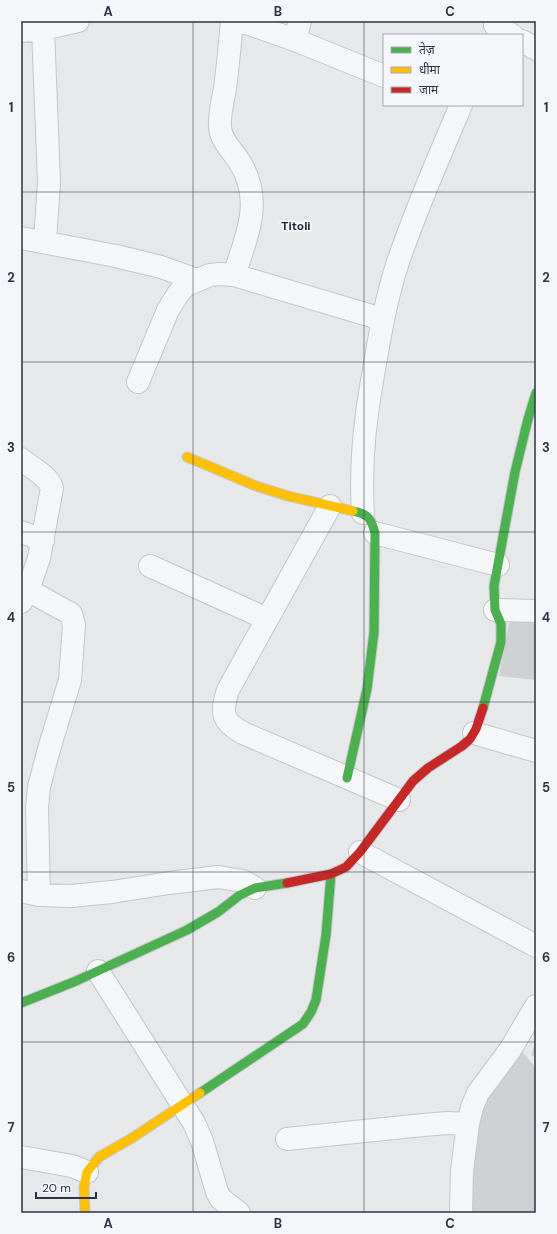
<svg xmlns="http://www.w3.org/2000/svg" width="557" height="1234" font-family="'DM Sans','Noto Sans Devanagari',sans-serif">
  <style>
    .building { fill: #ced0d3 }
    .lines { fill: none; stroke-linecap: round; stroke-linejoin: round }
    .street-casing { stroke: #c4c6c8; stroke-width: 24 }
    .fast-casing { stroke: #c4c6c8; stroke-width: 11 }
    .slow-casing { stroke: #c4c6c8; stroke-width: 11 }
    .jam-casing { stroke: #c4c6c8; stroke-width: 11 }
    .street { stroke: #f5f6f7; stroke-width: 22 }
    .fast { stroke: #4caf50; stroke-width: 9 }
    .slow { stroke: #ffc107; stroke-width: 9 }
    .jam { stroke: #c62828; stroke-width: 9 }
    .grid { fill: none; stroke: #2b3445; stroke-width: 1; stroke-opacity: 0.55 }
    .labels { text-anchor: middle; stroke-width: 4; stroke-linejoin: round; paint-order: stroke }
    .quarter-label { font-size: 12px; font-weight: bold; fill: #1d2536; stroke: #f4f6f9 }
    .neatline { fill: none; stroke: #2b3445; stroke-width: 1.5 }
    .grid-label { font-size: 13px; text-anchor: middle; font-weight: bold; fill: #2b3445 }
  </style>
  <rect width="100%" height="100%" fill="#e6e8ea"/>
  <path class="building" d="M510 619 536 620V680L499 676Z
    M536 1040V1058L531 1055Z
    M520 1049 536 1068V1213H471L474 1126 493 1084Z"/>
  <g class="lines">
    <g class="street-casing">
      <path id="street" d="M232 21C230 43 228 66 225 88 223 101 219 114 220 127 221 141 232 150 239 161 264 200 247 235 234 275
        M241 21 295 40 384 76
        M495 25 512 35
        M43 29 49 182 45 242
        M21 31 43 29 78 21
        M295 40 300 21
        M522 41 536 49
        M21 238 116 256 161 267 197 280
        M138 382 168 310 178 294 186 285 210 275 219 274 234 275 382 319
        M21 459C31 468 48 475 52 488L39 558 28 590 21 602
        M330 506 228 690C221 712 221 721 243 733L399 800
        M363 513C360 468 364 425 372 381 379 341 385 301 398 262 416 209 439 157 461 105
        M21 532 43 540
        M375 533 498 565
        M150 566 267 619
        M28 590 71 614 74 625 70 680 49 749 39 787 37 807 39 895
        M495 610 536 611
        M474 733 536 751
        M360 852 536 946
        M21 891 39 895 71 896 112 892 169 883 218 877 243 881 255 888
        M98 971 194 1123 202 1141 217 1192 221 1199 239 1213
        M287 1139 423 1125 448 1123 468 1124
        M21 1157 72 1166 87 1172
        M461 1213 462 1171 468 1124 472 1107 478 1093 510 1050 536 1006"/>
    </g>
    <g class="fast-casing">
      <path id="fast" d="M483 708 501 642V624L495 610 494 586 515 472 528 419 536 393
        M347 778 367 689 374 632 375 533C371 518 368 514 353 511
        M21 1003 76 981 187 930 218 912 240 895 255 888 287 883
        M200 1093 303 1024 311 1012 316 1000 326 935 331 874"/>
    </g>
    <g class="slow-casing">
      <path id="slow" d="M187 457 256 486 288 496 353 511
        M85 1213 84 1187 87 1172 99 1157 132 1138 200 1093"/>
    </g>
    <g class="jam-casing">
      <path id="jam" d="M287 883 331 874 346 867 360 852 413 781 428 768 462 746 470 739 476 729 483 708"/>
    </g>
    <use href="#street" class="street"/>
    <use href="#fast" class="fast"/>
    <use href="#slow" class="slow"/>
    <use href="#jam" class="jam"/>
  </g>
  <path class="grid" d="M193 21V1213M364 21V1213M21 192H536M21 362H536M21 532H536M21 702H536M21 872H536M21 1042H536"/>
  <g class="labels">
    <g class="quarter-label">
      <text x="296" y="230">Titoli</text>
    </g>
  </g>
  <rect width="557" height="1234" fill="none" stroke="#f4f6f9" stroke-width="44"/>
  <rect x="383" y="34" width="140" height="72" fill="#f4f6f9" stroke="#a4a8b1"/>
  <rect x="391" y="47" width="20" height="6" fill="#4caf50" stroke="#a4a8b1"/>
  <text x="419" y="54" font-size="12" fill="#2b3445">तेज़</text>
  <rect x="391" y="67" width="20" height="6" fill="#ffc107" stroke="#a4a8b1"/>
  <text x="419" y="74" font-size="12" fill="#2b3445">धीमा</text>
  <rect x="391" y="87" width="20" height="6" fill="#c62828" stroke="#a4a8b1"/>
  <text x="419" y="94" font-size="12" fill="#2b3445">जाम</text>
  <path d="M36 1192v6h60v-6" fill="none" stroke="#2b3445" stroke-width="2"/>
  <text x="42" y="1192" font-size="12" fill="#2b3445" stroke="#f4f6f9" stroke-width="3" paint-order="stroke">20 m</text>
  <rect x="22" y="22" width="513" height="1190" class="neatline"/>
  <g class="grid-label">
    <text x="108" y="16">A</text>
    <text x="278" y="16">B</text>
    <text x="450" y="16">C</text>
    <text x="11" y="112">1</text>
    <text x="546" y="112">1</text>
    <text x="11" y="282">2</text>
    <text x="546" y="282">2</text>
    <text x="11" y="452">3</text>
    <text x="546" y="452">3</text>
    <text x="11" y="622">4</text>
    <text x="546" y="622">4</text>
    <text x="11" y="792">5</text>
    <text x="546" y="792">5</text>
    <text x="11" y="962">6</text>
    <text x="546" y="962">6</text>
    <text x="11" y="1132">7</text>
    <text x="546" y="1132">7</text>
    <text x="108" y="1228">A</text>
    <text x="278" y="1228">B</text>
    <text x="450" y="1228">C</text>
  </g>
</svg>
